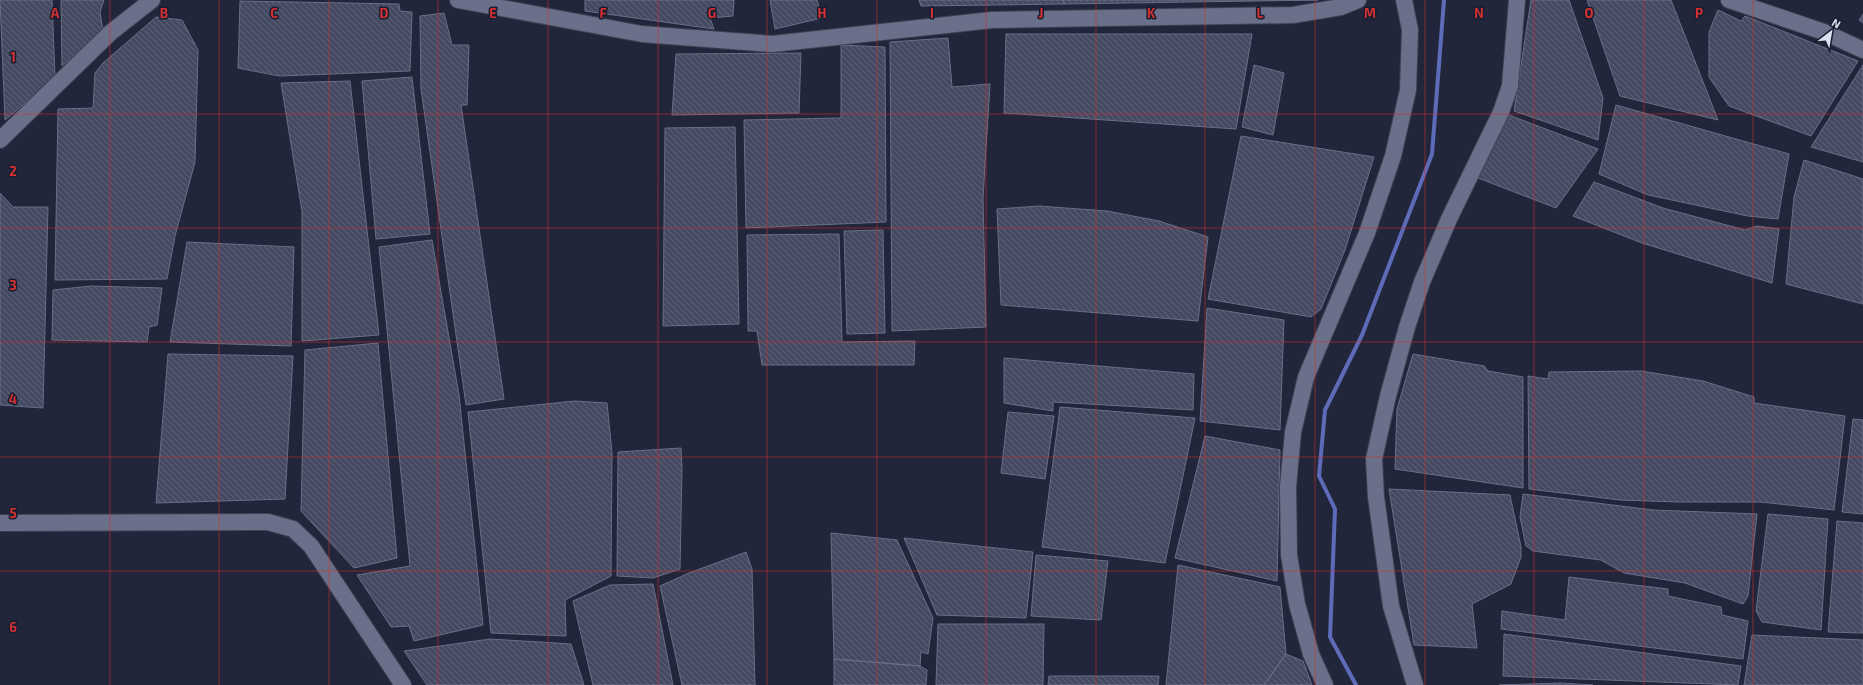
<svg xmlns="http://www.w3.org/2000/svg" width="1863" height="685" font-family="'Exo 2',sans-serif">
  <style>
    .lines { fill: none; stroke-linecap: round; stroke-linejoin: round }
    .stream { stroke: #5e6bb9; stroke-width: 4 }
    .building { fill: url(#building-back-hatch); stroke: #696f88 }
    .minor-casing { stroke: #3e4153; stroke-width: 18 }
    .minor { stroke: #6a7089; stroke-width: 16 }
    .grid { fill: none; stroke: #d63132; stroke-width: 1; stroke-opacity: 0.55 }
    .grid-label { font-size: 13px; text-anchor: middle; font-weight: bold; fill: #d63132; stroke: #191d31; stroke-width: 3; stroke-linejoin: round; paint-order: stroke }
  </style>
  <defs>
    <pattern id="building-back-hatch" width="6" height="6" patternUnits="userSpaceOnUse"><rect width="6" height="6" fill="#444a61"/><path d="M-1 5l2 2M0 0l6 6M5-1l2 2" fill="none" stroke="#5f6478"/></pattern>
  </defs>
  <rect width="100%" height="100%" fill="#22263b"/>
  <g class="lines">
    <path class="stream" d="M1356 685 1330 637 1335 509 1319 476 1325 410 1362 335 1432 154 1444 0"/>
  </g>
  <path class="building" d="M0 0H52L55 78 5 120Z
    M61 0H104L100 12 103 31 62 66Z
    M585 0H734L733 16 710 18 714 29 585 11Z
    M770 0H817L822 18 775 29Z
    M919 0H1063L1064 4 921 6Z
    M1063 0H1318L1064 4Z
    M1531 0H1569L1603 98 1598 140 1514 111Z
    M1587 0H1671L1718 120 1620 96Z
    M240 1 399 4 400 11 412 12 410 71 279 76 238 68Z
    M1718 10 1741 21 1745 16 1858 61 1811 136 1729 106 1709 77V32Z
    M444 13 452 45H469L467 105H461L504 399 466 405 421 89 420 16Z
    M1863 14V23L1859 20Z
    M156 17 182 20 198 50 195 162 175 236 167 279 55 280 58 109 93 108 95 73 103 63Z
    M1006 34H1252L1236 129 1004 113Z
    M948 38 952 87 990 84 983 198 986 327 892 331 890 42Z
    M841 45 885 47 886 222 746 228 744 120 841 118Z
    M801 53 799 113 672 115 676 54Z
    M1254 65 1284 73 1273 135 1242 127Z
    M1863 65V162L1811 147Z
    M412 77 430 234 376 239 362 81Z
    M350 81 379 335 302 341V211L281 83Z
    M1616 105 1789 154 1778 219 1748 216 1648 195 1599 174Z
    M1509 115 1598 149 1556 208 1478 178Z
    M735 127 739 324 663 326 665 128Z
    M1241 136 1374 157 1345 250 1321 309 1311 317 1208 299Z
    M1804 160 1863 179V304L1786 284 1794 197Z
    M1594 182 1663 208 1745 230 1757 226 1779 229 1772 283 1642 243 1573 216Z
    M0 193 13 207H48L43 408 0 405Z
    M1039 206 1107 211 1159 221 1208 237 1198 321 1001 305 997 209Z
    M883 230 885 333 847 334 844 231Z
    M839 234 842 342 915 341 914 365H762L757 331H748L747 235Z
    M432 240 459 395 483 625 414 641 409 626 391 627 357 575 410 566 379 247Z
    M187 242 294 247 291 346 170 342Z
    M91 286 162 288 157 325 149 327 147 342 52 340 53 290Z
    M1207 308 1284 320 1280 430 1200 421Z
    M378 343 397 558 354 568 301 511 305 350Z
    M168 354 293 356 285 499 156 503Z
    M1413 354 1484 366 1488 371 1523 377V488L1395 469 1397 409Z
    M1004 358 1194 374 1193 410 1053 402V411L1004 403Z
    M1641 371 1703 381 1754 397V403L1845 416 1834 510 1761 502H1678L1620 500 1529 489 1528 376 1548 379 1549 372Z
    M575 401 607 403 612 453 611 576 565 600 566 636 491 633 468 412Z
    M1060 407 1195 418 1165 563 1042 547Z
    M1008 412 1054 416 1045 479 1001 473Z
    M1853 419 1863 420V514L1842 512Z
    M1205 436 1280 450 1277 581 1175 558Z
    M681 448 682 470 680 569 653 578 617 576 618 452Z
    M1389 489 1510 495 1521 547V557L1511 584 1472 604 1477 648 1414 645Z
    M1523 494 1653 510 1757 514 1748 596 1743 604 1685 583 1624 573 1601 560 1533 551 1526 546 1520 517Z
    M1768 514 1828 519 1821 630 1762 622 1756 611Z
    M1837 521 1863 523V633L1828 632Z
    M831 533 897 540 933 618 928 654 921 652 920 666 834 659Z
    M904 538 1033 552 1026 618 937 615Z
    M746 552 752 569 755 685H682L660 586 689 573Z
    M1036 555 1108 561 1101 620 1031 616Z
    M1178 565 1280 587 1286 654 1264 685H1166Z
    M1569 577 1668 589V596L1721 607 1722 615 1748 621 1743 659 1501 629 1502 611 1565 620Z
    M653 584 673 685H593L573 601 610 585Z
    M938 624H1044L1043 685H936Z
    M1504 634 1741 666 1738 685 1503 676Z
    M1752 635 1863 640V685H1744Z
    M490 639 571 644 584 685H427L404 651Z
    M1286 654 1303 661 1312 685H1264Z
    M834 659 920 666 927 670 926 685H834Z
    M1049 676H1159L1158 685H1048Z
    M1561 683 1593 685H1499Z"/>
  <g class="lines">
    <g class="minor-casing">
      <path id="minor" d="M458 0 642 34 772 44 992 20 1293 15 1341 7 1358 0
        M1729 0 1824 32 1863 50
        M0 140 110 33 152 0
        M0 523 268 522 293 529 311 546 403 685
        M1325 685 1311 654 1297 604 1289 555 1288 487 1293 432 1306 377 1367 233 1393 156 1408 90 1410 30 1404 0
        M1415 685 1391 606 1376 497 1374 459 1388 396 1407 327 1422 282 1449 219 1501 112 1510 86 1517 0"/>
    </g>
    <use href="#minor" class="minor"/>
  </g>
  <path class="grid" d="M110 0V685M219 0V685M329 0V685M438 0V685M548 0V685M658 0V685M767 0V685M877 0V685M986 0V685M1096 0V685M1205 0V685M1315 0V685M1425 0V685M1534 0V685M1644 0V685M1753 0V685M0 114H1863M0 228H1863M0 342H1863M0 457H1863M0 571H1863"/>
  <g class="grid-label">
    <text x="55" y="18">A</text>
    <text x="164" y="18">B</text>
    <text x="274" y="18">C</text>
    <text x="384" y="18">D</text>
    <text x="493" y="18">E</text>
    <text x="603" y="18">F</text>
    <text x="712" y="18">G</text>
    <text x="822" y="18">H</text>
    <text x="932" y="18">I</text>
    <text x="1041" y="18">J</text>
    <text x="1151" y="18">K</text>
    <text x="1260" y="18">L</text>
    <text x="1370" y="18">M</text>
    <text x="1479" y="18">N</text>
    <text x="1589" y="18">O</text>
    <text x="1699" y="18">P</text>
    <text x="13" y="62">1</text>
    <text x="13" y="176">2</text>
    <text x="13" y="290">3</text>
    <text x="13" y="404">4</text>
    <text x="13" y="518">5</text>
    <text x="13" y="632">6</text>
  </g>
  <g transform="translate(1831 32) rotate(31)" stroke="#191d31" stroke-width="3" paint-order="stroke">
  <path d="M0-3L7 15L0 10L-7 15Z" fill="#dde0ee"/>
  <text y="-6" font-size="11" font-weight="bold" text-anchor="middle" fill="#dde0ee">N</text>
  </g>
</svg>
